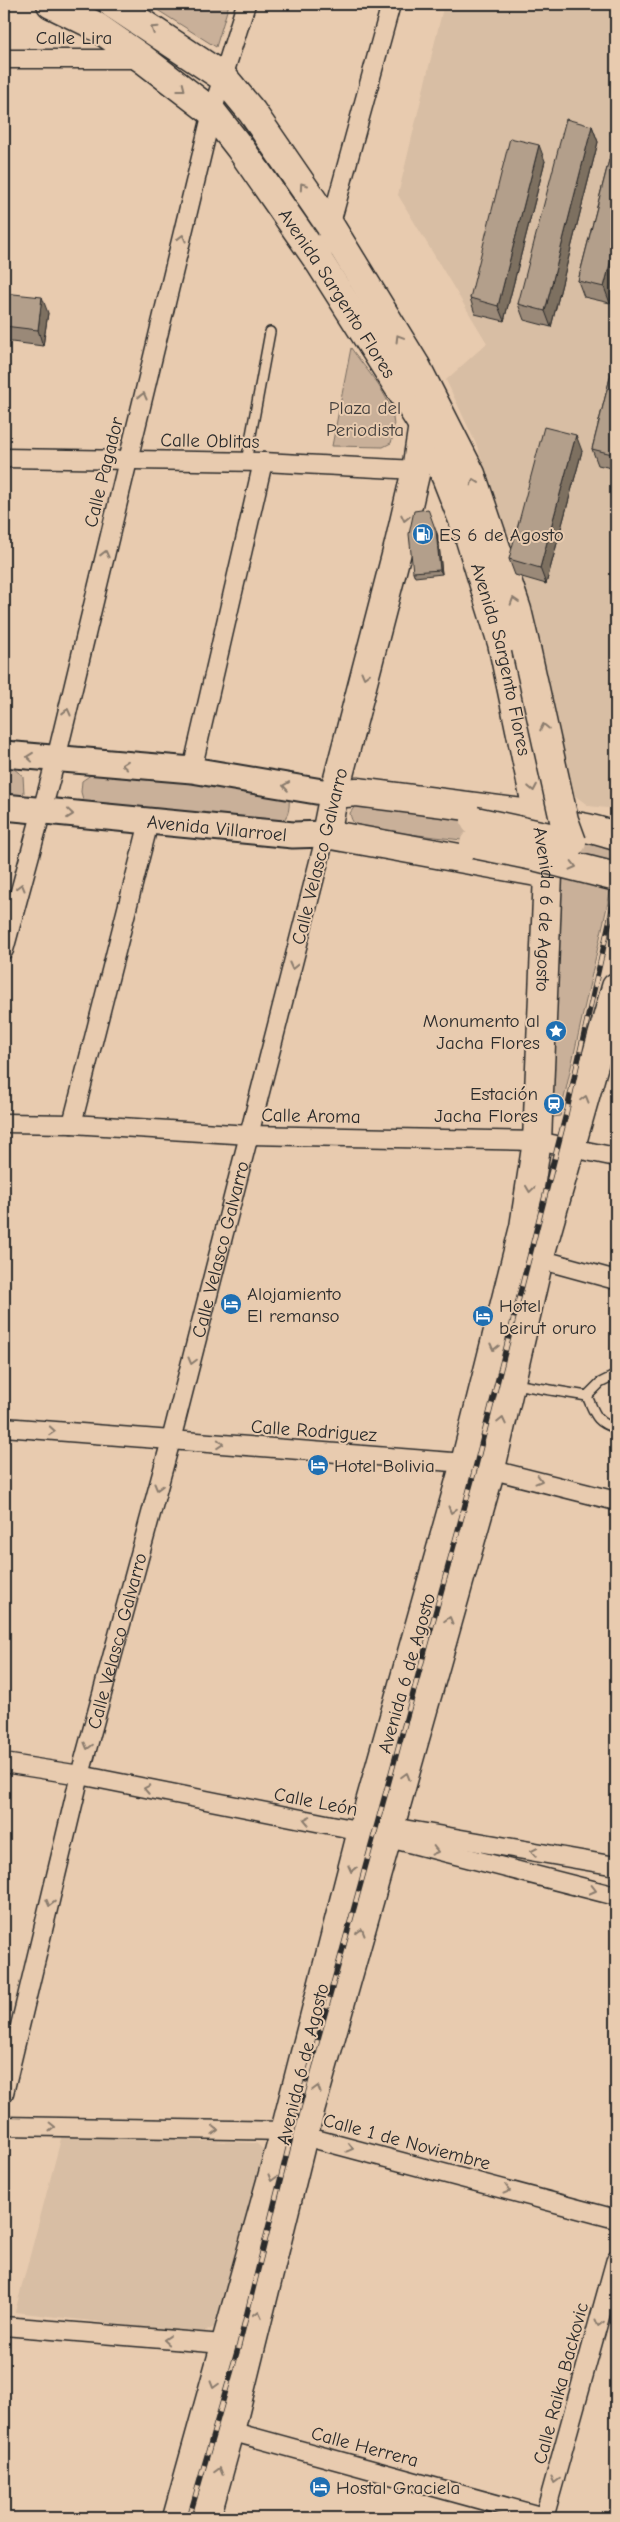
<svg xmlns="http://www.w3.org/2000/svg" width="620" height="2522" font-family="'Comic Neue',sans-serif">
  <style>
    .built { fill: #d8bea4 }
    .green { fill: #c9b099; stroke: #7a6e62 }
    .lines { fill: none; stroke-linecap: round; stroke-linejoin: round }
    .lane-casing { stroke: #2b2b2b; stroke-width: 12 }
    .street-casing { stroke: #2b2b2b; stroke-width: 21 }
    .secondary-casing { stroke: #2b2b2b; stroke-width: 29 }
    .primary-casing { stroke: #2b2b2b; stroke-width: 31 }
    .lane { stroke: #e8cbaf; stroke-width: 9 }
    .street { stroke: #e8cbaf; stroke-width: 18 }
    .secondary { stroke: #e8cbaf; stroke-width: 25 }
    .primary { stroke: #e8cbaf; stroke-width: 28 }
    .rail-casing { stroke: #2b2b2b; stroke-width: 5.5 }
    .rail { stroke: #e8cbaf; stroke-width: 4; stroke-dasharray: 11; stroke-linecap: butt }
    .primary-bridge-casing { stroke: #2b2b2b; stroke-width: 31; stroke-linecap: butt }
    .primary-bridge { stroke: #e8cbaf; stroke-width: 28 }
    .wall { fill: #9a8978; stroke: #2b2b2b }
    .shaded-wall { fill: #7d6f61; stroke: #2b2b2b }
    .building { fill: #b39f8b; stroke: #2b2b2b }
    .oneway { stroke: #8a7b6d }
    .labels { text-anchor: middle; stroke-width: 4; stroke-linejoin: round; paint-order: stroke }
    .street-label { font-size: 19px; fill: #2b2b2b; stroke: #e8cbaf }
    .park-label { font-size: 19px; fill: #433f3c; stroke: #e8cbaf }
    .poi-label { font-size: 19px; fill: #2b2b2b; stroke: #e8cbaf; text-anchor: start }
  </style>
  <rect width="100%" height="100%" fill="#e8cbaf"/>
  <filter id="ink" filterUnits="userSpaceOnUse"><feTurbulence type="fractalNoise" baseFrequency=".02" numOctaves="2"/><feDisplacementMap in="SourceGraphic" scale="10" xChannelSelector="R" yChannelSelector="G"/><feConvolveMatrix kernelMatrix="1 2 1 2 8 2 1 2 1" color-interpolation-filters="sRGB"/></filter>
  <g filter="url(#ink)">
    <path class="built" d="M444 4H616V809L589 806 567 790 547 680 517 567 477 446 446 380 487 343 398 195Z
      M62 2135 256 2143 267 2153 221 2324 200 2334 15 2312Z"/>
    <path class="green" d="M148 4H229L216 47Z
      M351 348C370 376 404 407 391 443L383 447 332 446Z
      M4 765H9L23 776 24 793 18 799 4 802Z
      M95 772 178 778 289 797C290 811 288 817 278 827L84 803 81 792 82 781Z
      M358 802 522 821 523 847 365 829C356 826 352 824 350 813Z
      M616 835 615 871 560 1116 546 1118 558 845Z"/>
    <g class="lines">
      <g class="lane-casing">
        <path id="lane" d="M246 462 270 332
          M514 1384 587 1396 600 1383 616 1375
          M587 1396C595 1414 596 1423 616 1428"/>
      </g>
      <g class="street-casing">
        <g id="street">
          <path d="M4 59H141"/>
          <path d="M320 263 391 4"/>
          <path d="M4 458 263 462 416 470"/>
          <path d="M192 770 263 462"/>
          <path d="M4 950 56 759 212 112 246 4"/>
          <path d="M4 1123 72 1124 250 1135 537 1141 616 1157"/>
          <path d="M72 1124 149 822"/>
          <path d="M539 1259 616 1280"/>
          <path d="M4 1427 465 1463 616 1501"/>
          <path d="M4 1763 80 1775 362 1831 616 1896"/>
          <path d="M392 1827 616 1866"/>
          <path id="s1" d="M4 2093 80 1775 171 1440 326 834"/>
          <path d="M4 2126 285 2131 616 2219"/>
          <path d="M4 2326 235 2345"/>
          <path d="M230 2431 547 2518"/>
          <path d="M544 2518 616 2259"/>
        </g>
      </g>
      <g class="secondary-casing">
        <g id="secondary">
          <path d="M4 754 192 770 334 794"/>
          <path id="s2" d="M4 807 293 835 326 834"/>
        </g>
      </g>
      <g class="primary-casing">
        <g id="primary">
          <path id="s3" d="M51 4 94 25 143 59 212 112 240 148 320 263 422 424 446 477 468 533 502 643 538 815 548 874 537 1141 524 1227 465 1463 362 1831 285 2131 177 2518"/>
          <path d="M113 4 223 77 252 112 329 224 416 366 471 474 517 610 526 648"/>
          <path d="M334 794 357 792 538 815"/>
          <path d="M326 834 334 794 399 544 416 470 423 424"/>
          <path d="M326 834 548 874"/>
          <path d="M546 834C567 818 594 830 616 836"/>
          <path d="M206 2518 230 2431 303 2136 491 1468 539 1259 616 987"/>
        </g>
      </g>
      <use href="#lane" class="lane"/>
      <use href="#street" class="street"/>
      <use href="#secondary" class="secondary"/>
      <use href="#primary" class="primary"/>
      <g class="rail-casing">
        <path id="rail" d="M189 2518 239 2345 292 2133 476 1465 566 1114 616 892"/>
      </g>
      <use href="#rail" class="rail"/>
      <g class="primary-bridge-casing">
        <path id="primary-bridge" d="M526 648 564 820 572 842
          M475 821 572 842
          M474 844 533 856 616 877"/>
      </g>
      <use href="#primary-bridge" class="primary-bridge"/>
    </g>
    <path class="wall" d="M592 126 598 142 551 327 524 320 518 304Z
      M616 133V280L610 303 584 297 578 281Z
      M545 161 504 321 475 314 470 298Z
      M4 293 48 313 43 346 4 341Z
      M616 354V469L598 465 592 449Z
      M582 451 546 584 515 575 509 559Z
      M438 535 442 574 415 577 413 572Z"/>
    <path class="shaded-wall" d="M592 126 598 142 551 327 545 311Z
      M539 145 545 161 504 321 498 306Z
      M616 241V280L610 303 604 287Z
      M42 297 48 313 43 346 38 330Z
      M576 435 582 451 546 584 540 568Z
      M436 531 438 535 442 574 440 570Z"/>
    <path class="building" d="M566 119 592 126 545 311 518 304Z
      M616 133V241L604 287 578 281Z
      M510 138 539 145 498 306 470 298Z
      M4 293 42 297 38 330 4 326Z
      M616 354V455L592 449Z
      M544 427 576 435 540 568 509 559Z
      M428 509 436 531 440 570 413 572 409 534 414 511Z"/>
    <defs><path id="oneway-chevron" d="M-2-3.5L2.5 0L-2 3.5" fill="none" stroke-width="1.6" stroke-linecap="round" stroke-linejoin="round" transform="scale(1.25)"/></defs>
    <g class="oneway">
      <use href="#oneway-chevron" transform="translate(154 29) rotate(-147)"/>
      <use href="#oneway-chevron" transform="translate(182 88) rotate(38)"/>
      <use href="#oneway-chevron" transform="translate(303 186) rotate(-125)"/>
      <use href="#oneway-chevron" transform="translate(182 238) rotate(-76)"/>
      <use href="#oneway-chevron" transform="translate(399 338) rotate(-121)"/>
      <use href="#oneway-chevron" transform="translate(143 396) rotate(-76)"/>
      <use href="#oneway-chevron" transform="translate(474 482) rotate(-109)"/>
      <use href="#oneway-chevron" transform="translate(405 518) rotate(103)"/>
      <use href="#oneway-chevron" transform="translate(105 554) rotate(-76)"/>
      <use href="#oneway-chevron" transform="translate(514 601) rotate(-108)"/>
      <use href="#oneway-chevron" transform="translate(365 675) rotate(105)"/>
      <use href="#oneway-chevron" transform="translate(67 712) rotate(-76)"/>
      <use href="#oneway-chevron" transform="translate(544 727) rotate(-102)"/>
      <use href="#oneway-chevron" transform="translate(30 757) rotate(-174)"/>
      <use href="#oneway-chevron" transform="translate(125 765) rotate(-175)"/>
      <use href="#oneway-chevron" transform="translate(286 786) rotate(-171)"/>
      <use href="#oneway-chevron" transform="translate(533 788) rotate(79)"/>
      <use href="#oneway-chevron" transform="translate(70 814) rotate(6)"/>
      <use href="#oneway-chevron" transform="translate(573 866) rotate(14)"/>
      <use href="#oneway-chevron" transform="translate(21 887) rotate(-75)"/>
      <use href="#oneway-chevron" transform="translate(293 966) rotate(104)"/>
      <use href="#oneway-chevron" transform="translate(585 1099) rotate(-74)"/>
      <use href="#oneway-chevron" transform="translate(530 1189) rotate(98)"/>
      <use href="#oneway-chevron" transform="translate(494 1347) rotate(104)"/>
      <use href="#oneway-chevron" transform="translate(192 1361) rotate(105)"/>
      <use href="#oneway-chevron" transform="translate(502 1421) rotate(-77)"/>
      <use href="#oneway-chevron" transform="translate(52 1431) rotate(5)"/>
      <use href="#oneway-chevron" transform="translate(220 1444) rotate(4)"/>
      <use href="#oneway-chevron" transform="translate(539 1480) rotate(15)"/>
      <use href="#oneway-chevron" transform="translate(158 1487) rotate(105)"/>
      <use href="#oneway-chevron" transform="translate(452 1510) rotate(106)"/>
      <use href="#oneway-chevron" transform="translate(449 1620) rotate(-74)"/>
      <use href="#oneway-chevron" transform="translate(88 1746) rotate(105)"/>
      <use href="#oneway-chevron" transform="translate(406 1776) rotate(-74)"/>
      <use href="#oneway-chevron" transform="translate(147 1789) rotate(-169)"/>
      <use href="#oneway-chevron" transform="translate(307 1820) rotate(-169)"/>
      <use href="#oneway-chevron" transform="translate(435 1851) rotate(14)"/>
      <use href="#oneway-chevron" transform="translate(534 1852) rotate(-170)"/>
      <use href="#oneway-chevron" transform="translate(352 1869) rotate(104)"/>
      <use href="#oneway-chevron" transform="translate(593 1890) rotate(14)"/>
      <use href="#oneway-chevron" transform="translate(50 1903) rotate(104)"/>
      <use href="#oneway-chevron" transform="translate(361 1932) rotate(-74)"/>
      <use href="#oneway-chevron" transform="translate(317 2089) rotate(-74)"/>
      <use href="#oneway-chevron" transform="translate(52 2127) rotate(1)"/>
      <use href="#oneway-chevron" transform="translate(215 2130) rotate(1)"/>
      <use href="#oneway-chevron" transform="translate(350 2148) rotate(15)"/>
      <use href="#oneway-chevron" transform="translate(272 2178) rotate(106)"/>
      <use href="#oneway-chevron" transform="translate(507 2190) rotate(15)"/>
      <use href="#oneway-chevron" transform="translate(258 2314) rotate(-76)"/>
      <use href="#oneway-chevron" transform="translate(599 2323) rotate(105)"/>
      <use href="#oneway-chevron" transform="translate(167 2340) rotate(-175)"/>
      <use href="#oneway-chevron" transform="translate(214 2385) rotate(106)"/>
      <use href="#oneway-chevron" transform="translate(219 2471) rotate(-74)"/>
      <use href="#oneway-chevron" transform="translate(555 2480) rotate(105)"/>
    </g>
  </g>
  <defs>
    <g id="fuel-disc" transform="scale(1.125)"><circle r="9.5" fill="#1f6fb2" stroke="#e8cbaf"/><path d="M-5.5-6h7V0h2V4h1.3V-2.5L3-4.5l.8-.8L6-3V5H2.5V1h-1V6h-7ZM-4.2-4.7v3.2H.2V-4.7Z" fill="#fff"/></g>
    <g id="sight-disc" transform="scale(1.125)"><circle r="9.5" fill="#1f6fb2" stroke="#e8cbaf"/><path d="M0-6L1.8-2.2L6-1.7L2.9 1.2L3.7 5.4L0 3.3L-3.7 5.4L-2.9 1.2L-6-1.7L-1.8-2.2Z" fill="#fff"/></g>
    <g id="station-disc" transform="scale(1.125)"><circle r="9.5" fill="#1f6fb2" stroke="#e8cbaf"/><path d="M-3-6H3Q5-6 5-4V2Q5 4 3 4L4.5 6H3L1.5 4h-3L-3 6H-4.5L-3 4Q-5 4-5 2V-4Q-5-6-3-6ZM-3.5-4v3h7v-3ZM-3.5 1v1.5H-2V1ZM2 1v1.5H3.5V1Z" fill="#fff"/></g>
    <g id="hotel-disc" transform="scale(1.125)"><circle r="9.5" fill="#1f6fb2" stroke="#e8cbaf"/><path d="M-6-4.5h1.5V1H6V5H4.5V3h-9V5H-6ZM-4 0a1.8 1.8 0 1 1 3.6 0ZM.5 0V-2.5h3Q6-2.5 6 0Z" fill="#fff"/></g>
  </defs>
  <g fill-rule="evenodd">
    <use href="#fuel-disc" x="423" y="534"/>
    <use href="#sight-disc" x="556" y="1031"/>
    <use href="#station-disc" x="554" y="1104"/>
    <use href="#hotel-disc" x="231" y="1304"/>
    <use href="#hotel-disc" x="483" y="1316"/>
    <use href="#hotel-disc" x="318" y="1465"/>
    <use href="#hotel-disc" x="320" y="2487"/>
  </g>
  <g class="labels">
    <g class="street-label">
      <text x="74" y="44">Calle Lira</text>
      <text dy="7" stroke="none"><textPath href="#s3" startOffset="415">Avenida Sargento Flores</textPath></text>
      <text transform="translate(210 440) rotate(1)" y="7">Calle Oblitas</text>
      <text transform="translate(103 472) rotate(-76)" y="7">Calle Pagador</text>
      <text dy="7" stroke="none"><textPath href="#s3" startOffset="820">Avenida Sargento Flores</textPath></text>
      <text dy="7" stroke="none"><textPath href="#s2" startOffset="214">Avenida Villarroel</textPath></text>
      <text transform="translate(319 856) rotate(-76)" y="7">Calle Velasco Galvarro</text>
      <text dy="7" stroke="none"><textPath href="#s3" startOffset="1075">Avenida 6 de Agosto</textPath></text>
      <text transform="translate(311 1115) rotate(1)" y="7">Calle Aroma</text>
      <text dy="7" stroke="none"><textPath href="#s1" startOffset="871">Calle Velasco Galvarro</textPath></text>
      <text transform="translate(314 1430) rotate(4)" y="7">Calle Rodriguez</text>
      <text dy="7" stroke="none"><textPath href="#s1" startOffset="466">Calle Velasco Galvarro</textPath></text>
      <text transform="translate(406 1673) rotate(-74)" y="7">Avenida 6 de Agosto</text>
      <text transform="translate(316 1801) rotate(11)" y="7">Calle León</text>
      <text transform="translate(302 2064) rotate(-76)" y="7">Avenida 6 de Agosto</text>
      <text transform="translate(407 2141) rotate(15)" y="7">Calle 1 de Noviembre</text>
      <text transform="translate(560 2383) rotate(-75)" y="7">Calle Raika Backovic</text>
      <text transform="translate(365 2446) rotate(15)" y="7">Calle Herrera</text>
    </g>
    <g class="park-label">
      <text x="365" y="414">Plaza del<tspan x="365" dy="22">Periodista</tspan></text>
    </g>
    <g class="poi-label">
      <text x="439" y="541">ES 6 de Agosto</text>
      <text x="540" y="1027" text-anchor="end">Monumento al<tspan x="540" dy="22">Jacha Flores</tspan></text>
      <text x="538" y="1100" text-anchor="end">Estación<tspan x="538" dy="22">Jacha Flores</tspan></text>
      <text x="247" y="1300">Alojamiento<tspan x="247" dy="22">El remanso</tspan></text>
      <text x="499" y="1312">Hotel<tspan x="499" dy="22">beirut oruro</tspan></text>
      <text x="334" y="1472">Hotel Bolivia</text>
      <text x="336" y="2494">Hostal Graciela</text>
    </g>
  </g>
  <rect width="620" height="2522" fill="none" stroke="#e8cbaf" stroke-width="20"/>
  <rect x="10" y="10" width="600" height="2502" fill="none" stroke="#2b2b2b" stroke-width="2" filter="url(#ink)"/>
</svg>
